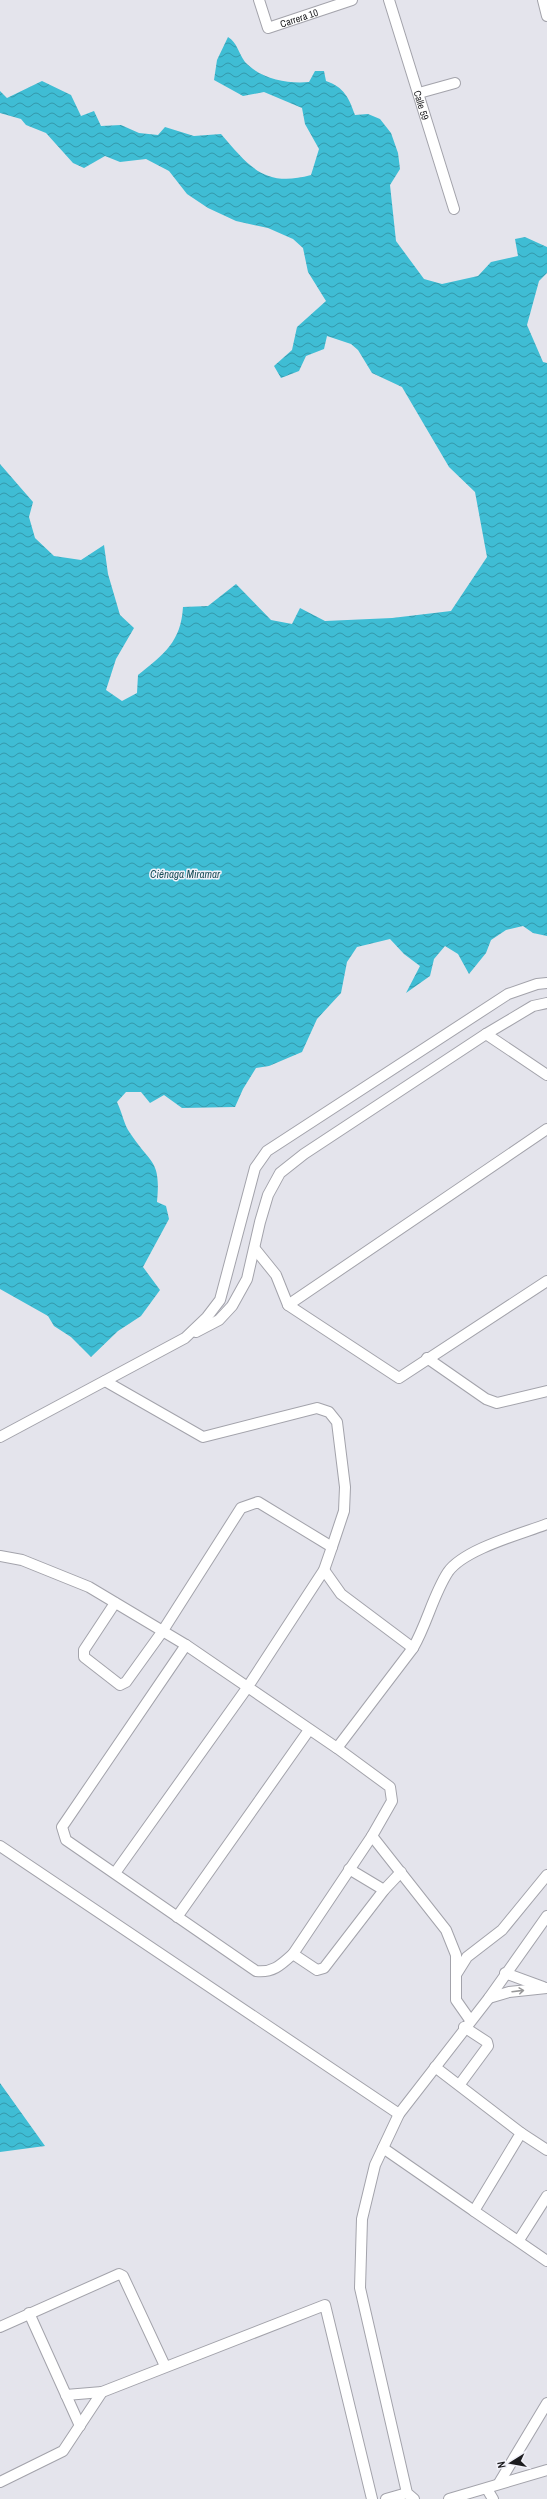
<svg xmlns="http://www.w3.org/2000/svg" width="547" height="2499" font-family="'Archivo Narrow',sans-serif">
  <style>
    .water { fill: url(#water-waves) }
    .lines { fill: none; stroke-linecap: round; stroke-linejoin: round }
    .minor-casing { stroke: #a3a3ab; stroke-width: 12 }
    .minor { stroke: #fff; stroke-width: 10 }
    .oneway { stroke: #99999a }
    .labels { text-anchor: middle; stroke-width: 3; stroke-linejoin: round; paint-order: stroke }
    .street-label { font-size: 10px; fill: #1c1c1f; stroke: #f1f1f9 }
    .water-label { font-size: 11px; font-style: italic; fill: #1b5059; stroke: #f1f1f9 }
  </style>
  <defs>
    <pattern id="water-waves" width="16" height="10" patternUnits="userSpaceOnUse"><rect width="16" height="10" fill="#3fbdd4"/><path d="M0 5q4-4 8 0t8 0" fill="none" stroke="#3499ab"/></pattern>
  </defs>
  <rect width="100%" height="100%" fill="#e4e4ec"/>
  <path class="water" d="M228 37C237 42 239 54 245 62 261 79 287 84 309 82L315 71H324L326 81C344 87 349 98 355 115L368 114 380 119 391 133 398 153 400 169 390 185 396 241 424 279 442 284 478 276 491 262 518 256 515 239 525 237 547 247V273L539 281 527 325 543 362 547 363V936L533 933 523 926 506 930 491 940 486 953 469 974 458 954 445 946 434 959 430 976 406 993 420 966 404 954 390 939 357 947 347 962 341 993 317 1019 302 1052 269 1066 256 1068 243 1089 235 1107 182 1108 164 1095 150 1103 141 1092H126L117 1102C122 1112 124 1125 130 1133 151 1165 161 1159 157 1202L166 1206 169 1219 143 1267 160 1290 141 1316 118 1331 91 1357 71 1337 54 1326 48 1316 0 1289V464L33 502 29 517 35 538 54 556 81 560 104 545 108 574 120 615 134 628 116 659 106 690 122 701 137 693 138 675C164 654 181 642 183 607L208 606 236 584 271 620 292 624 300 608 325 621 392 618 451 611 487 557 475 492 449 467 402 387 372 373 358 350 351 344 327 336 324 349 306 356 299 371 281 378 274 366 292 350 297 327 326 301 308 272 303 248 293 239 268 228 236 221 208 208 187 194 169 171 146 159 120 162 105 156 84 168 73 163 46 133 26 125 21 119 0 113V91L7 98 42 81 71 95 81 116 94 111 101 126 121 125 139 133 158 135 165 127 194 136 221 134C249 166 264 188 311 175L319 149 305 124 302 108 264 92 243 96 214 80 217 60Z
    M0 2083 45 2146 0 2152Z"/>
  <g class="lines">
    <g class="minor-casing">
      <g id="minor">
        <path id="s1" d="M259 0 268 28 352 0"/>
        <path id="s2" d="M389 0 454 209"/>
        <path d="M543 0 547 16"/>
        <path d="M419 93 455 83"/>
        <path d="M486 1034 547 1075"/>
        <path d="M255 1249 276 1275 288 1305 399 1378 547 1281"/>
        <path d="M288 1305 547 1129"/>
        <path d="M196 1332 219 1320 232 1306 247 1279 260 1222 268 1195 280 1173 304 1154 486 1034 533 1006 547 1003"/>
        <path d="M427 1358 486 1399 497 1403 547 1391"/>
        <path d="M105 1381 203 1437 317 1408 329 1412 337 1422 345 1487 344 1511 332 1547"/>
        <path d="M0 1437 185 1338 207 1317 220 1300 255 1168 267 1151 508 994 537 984 547 983"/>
        <path d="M0 1556 22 1560 89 1587 186 1645 337 1748 390 1787 392 1801 372 1836 446 1930 456 1955V2000L470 2020"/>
        <path d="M324 1570 341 1594 413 1648C427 1624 433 1595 448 1572 464 1549 521 1534 547 1524"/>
        <path d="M115 1603 84 1650V1657L120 1685 126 1682 162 1632 241 1508 258 1502 332 1547 324 1570 247 1688 115 1873"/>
        <path d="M186 1645 62 1827 66 1840 256 1971C273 1973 281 1965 293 1954L372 1836"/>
        <path d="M337 1748 413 1648"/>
        <path d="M0 1846 399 2114"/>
        <path d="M349 1869 384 1890"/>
        <path d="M177 1917 309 1730"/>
        <path d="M293 1954 317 1970 324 1968 384 1890 401 1872"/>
        <path d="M457 1973 467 1957 502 1930 547 1875"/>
        <path d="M505 1973 543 1987"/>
        <path d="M489 1998 509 1992 547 1988"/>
        <path d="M435 2067 521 2133 474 2211 547 2261"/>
        <path d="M460 2084 488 2046 487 2042 464 2027"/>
        <path d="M521 2133 547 2150"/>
        <path d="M383 2148 474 2211"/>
        <path d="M519 2240 547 2196"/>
        <path d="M29 2313 80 2426"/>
        <path d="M0 2327 119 2274 123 2276 165 2366"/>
        <path d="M66 2395 102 2392"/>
        <path d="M0 2482 63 2451 102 2392 325 2305 372 2499"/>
        <path d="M499 2483 547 2403"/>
        <path d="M487 2489 493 2499"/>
        <path d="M386 2499 407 2493"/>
        <path d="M414 2499 407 2493 360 2288 362 2219 375 2165 399 2114 489 1998 547 1916"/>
        <path d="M449 2499 547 2470"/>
      </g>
    </g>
    <use href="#minor" class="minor"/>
  </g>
  <defs><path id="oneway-shaft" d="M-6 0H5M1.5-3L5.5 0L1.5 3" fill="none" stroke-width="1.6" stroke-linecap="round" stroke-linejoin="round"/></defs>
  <use class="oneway" href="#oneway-shaft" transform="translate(518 1991) rotate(-7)"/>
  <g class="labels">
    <g class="street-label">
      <text dy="4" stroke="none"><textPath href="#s1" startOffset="62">Carrera 10</textPath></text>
      <text dy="4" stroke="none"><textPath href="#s2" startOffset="110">Calle 59</textPath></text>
    </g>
    <g class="water-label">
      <text x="185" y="878">Ciénaga Miramar</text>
    </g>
  </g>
  <g transform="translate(511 2463) rotate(259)" stroke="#f1f1f9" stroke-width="3" paint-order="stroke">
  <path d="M0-3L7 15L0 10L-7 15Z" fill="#1c1c1f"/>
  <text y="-6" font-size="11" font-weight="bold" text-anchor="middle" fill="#1c1c1f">N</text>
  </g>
</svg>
